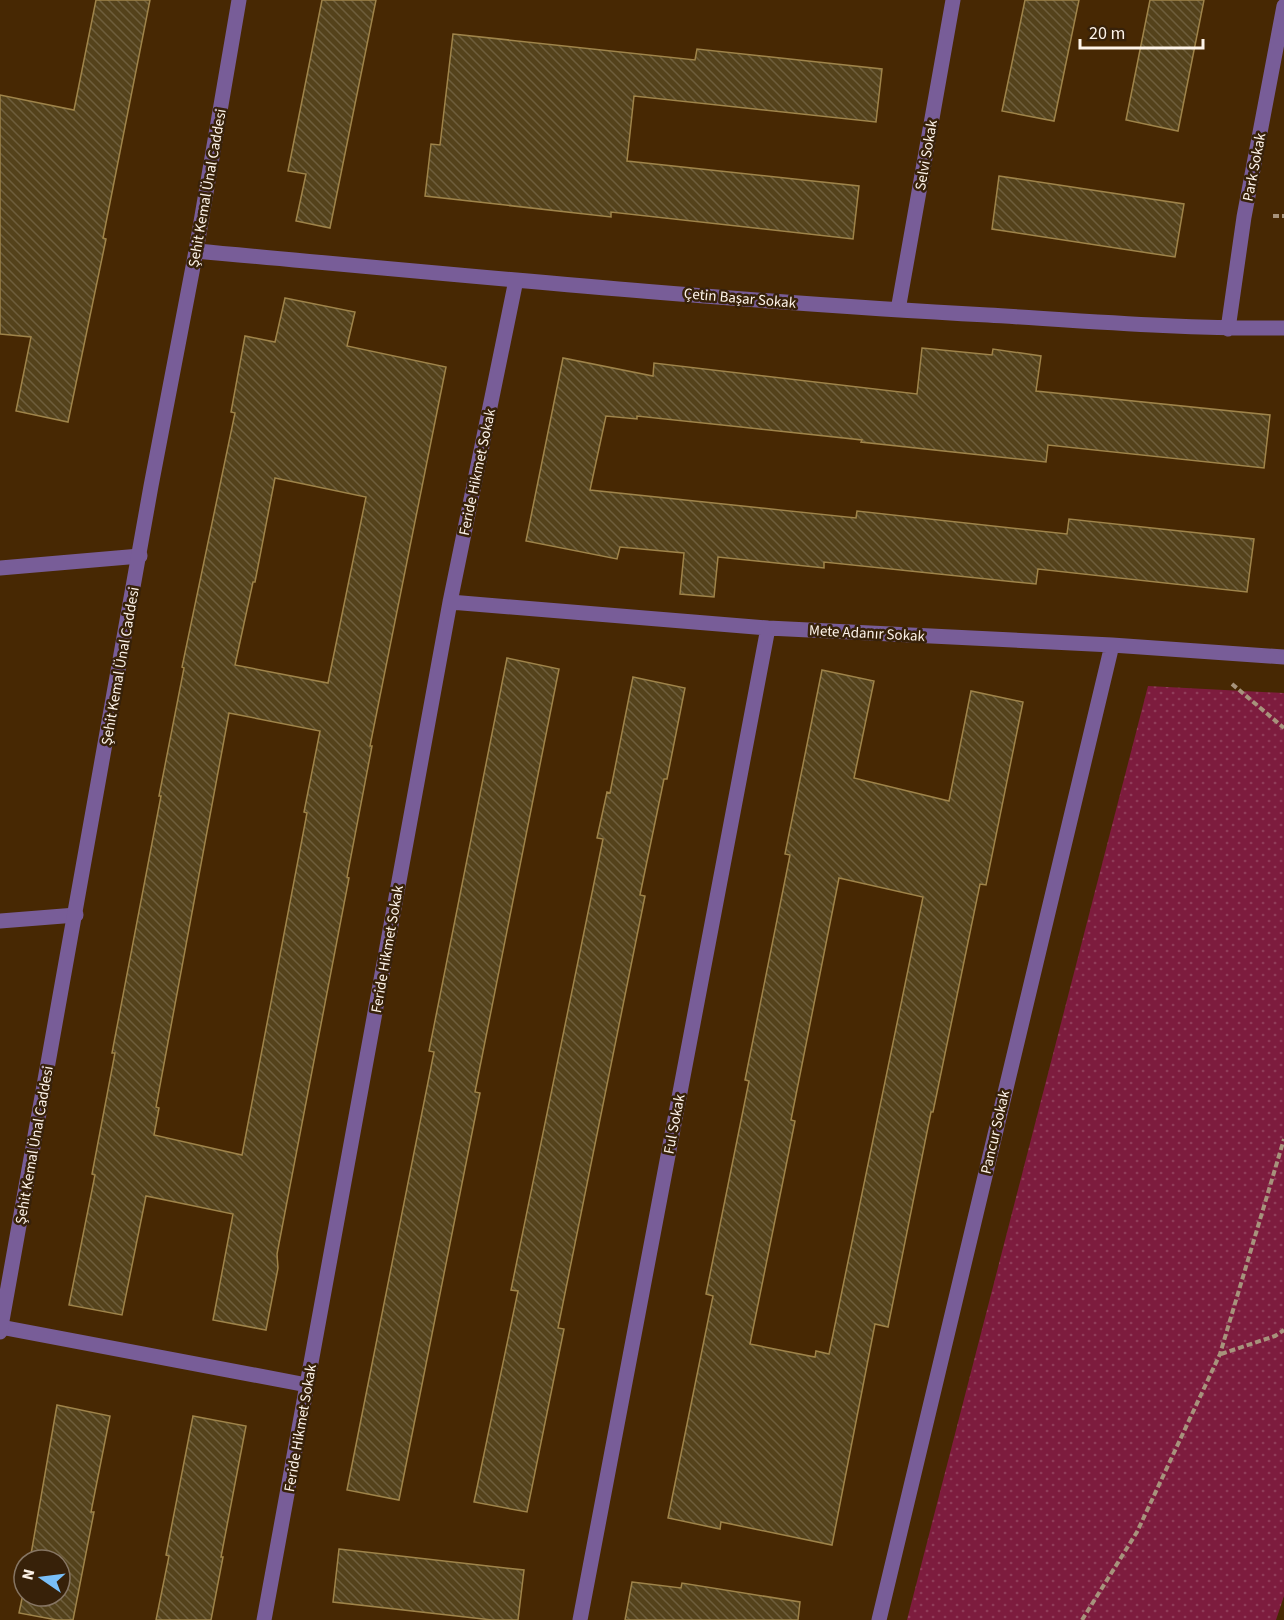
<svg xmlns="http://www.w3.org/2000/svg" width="1284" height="1620" font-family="'Source Sans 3',sans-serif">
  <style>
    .grass { fill: url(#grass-dots) }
    .building { fill: url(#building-back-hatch); stroke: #9f844a; stroke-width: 1.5; fill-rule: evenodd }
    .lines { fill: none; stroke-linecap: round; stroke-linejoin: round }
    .path { stroke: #a7937c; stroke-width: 4; stroke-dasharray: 6 3; stroke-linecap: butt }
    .minor { stroke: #785d98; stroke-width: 15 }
    .tertiary { stroke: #785d98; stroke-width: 15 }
    .labels { text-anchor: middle; stroke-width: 5; stroke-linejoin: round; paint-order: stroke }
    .street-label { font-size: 15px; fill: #fdf3e9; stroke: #372109 }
  </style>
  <defs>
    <pattern id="grass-dots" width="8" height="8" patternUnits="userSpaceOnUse" patternTransform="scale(1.5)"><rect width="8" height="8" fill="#7d1c3e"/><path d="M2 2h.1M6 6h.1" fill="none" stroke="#903d5a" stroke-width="1.8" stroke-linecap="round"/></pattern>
    <pattern id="building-back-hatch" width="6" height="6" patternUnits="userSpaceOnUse" patternTransform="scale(1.5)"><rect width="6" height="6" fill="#54421b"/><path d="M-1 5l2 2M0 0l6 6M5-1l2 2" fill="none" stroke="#6e5e3c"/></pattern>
  </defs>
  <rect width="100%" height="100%" fill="#472803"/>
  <path class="grass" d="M1148 686 1284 693V1596L1276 1620H907Z"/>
  <path class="building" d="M96 0H150L103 238 106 239 68 422 16 411 31 337 0 334V95L74 110Z
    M322 0H376L330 228 296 221 306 174 288 171Z
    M1025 0H1079L1054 121 1002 111Z
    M1150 0H1204L1178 131 1126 120Z
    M453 34 695 60 697 49 882 69 876 122 634 96 627 161 859 186 853 239 611 212V217L425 196 431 144 440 145Z
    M999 176 1184 204 1175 257 992 229Z
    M285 298 355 312 347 346 446 367 370 746H372L347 877 349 878 277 1254 278 1268 266 1330 213 1320 233 1214 146 1196 122 1315 69 1305 95 1175 92 1174 115 1053H112L161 796H159L184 668 182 667 235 413 231 412 245 336 275 342ZM275 478 366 497 328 683 235 665 253 582H255ZM229 713 320 731 304 812 307 813 242 1155 154 1135 159 1108 156 1107Z
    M922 348 992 355 993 349 1041 356 1036 391 1270 415 1264 468 1048 445 1046 462 861 442 862 440 741 427 637 416V419L606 416 590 490 856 518 857 511 1067 534 1069 519 1254 539 1247 592 1038 569 1036 584 824 562V568L718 557 714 597 680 594 684 553 620 547 617 559 526 541 563 358 653 376 654 363 917 394Z
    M507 658 559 669 475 1092 480 1093 399 1500 347 1490 434 1052 429 1051Z
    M822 670 874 681 854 778 949 801 971 691 1023 702 986 885 980 884 933 1112H931L888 1327 875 1324 832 1545 721 1522 720 1529 668 1518 713 1296 706 1294 749 1081 745 1080 790 855 785 854ZM839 878 923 897 829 1354 816 1351 815 1357 750 1344 786 1166 795 1121 791 1120Z
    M633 677 685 688 667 779H664L640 895 645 896 558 1328 564 1329 527 1512 474 1502 518 1291 511 1290 603 839 597 838 607 792 610 793Z
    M57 1405 110 1416 91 1512H94L73 1620H57L19 1613 24 1589V1596H60V1560H30Z
    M193 1416 246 1426 221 1557H223L211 1620H156L169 1556 166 1555Z
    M339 1549 524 1570 518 1620H492L333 1602Z
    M632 1582 681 1588 682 1583 800 1602 798 1620H625Z"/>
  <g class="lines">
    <path class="path" d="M1273 216H1284
      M1232 684 1284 728
      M1221 1354 1275 1336 1284 1330
      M1082 1620 1137 1532 1220 1354 1284 1139"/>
    <path class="minor" d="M196 251C460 275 724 301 988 315 1087 321 1185 329 1284 328
      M898 310 953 0
      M1228 329 1244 217 1284 6
      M0 568 140 556
      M450 602 768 628 1112 645 1284 657
      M0 921 76 915
      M1 1327 307 1385
      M264 1620 450 602 516 280
      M580 1620 768 628
      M879 1620 1112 645"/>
    <path class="tertiary" d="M0 1332 151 486 196 251 239 0"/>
  </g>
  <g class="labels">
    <g class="street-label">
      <text transform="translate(926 155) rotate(-80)" y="5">Selvi Sokak</text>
      <text transform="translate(1254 167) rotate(-79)" y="5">Park Sokak</text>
      <text transform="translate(207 188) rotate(-80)" y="5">Şehit Kemal Ünal Caddesi</text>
      <text transform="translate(740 298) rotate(5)" y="5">Çetin Başar Sokak</text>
      <text transform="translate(477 472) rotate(-78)" y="5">Feride Hikmet Sokak</text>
      <text transform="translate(867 633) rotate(3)" y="5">Mete Adanır Sokak</text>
      <text transform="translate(120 666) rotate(-80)" y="5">Şehit Kemal Ünal Caddesi</text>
      <text transform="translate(387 949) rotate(-80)" y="5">Feride Hikmet Sokak</text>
      <text transform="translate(674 1124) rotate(-79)" y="5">Ful Sokak</text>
      <text transform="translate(995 1132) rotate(-77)" y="5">Pancur Sokak</text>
      <text transform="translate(34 1145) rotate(-80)" y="5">Şehit Kemal Ünal Caddesi</text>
      <text transform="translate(300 1428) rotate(-80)" y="5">Feride Hikmet Sokak</text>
    </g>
  </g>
  <g transform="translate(42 1578) rotate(284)"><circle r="28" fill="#372109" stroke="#867563" stroke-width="1.5"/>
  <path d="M0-4.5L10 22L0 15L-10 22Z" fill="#79bff8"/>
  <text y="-9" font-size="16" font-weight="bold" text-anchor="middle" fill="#fdf3e9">N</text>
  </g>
  <path d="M1080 39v9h123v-9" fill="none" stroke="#fdf3e9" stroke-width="3"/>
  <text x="1089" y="39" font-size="18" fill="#fdf3e9" stroke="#372109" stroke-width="4.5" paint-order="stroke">20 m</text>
</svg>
